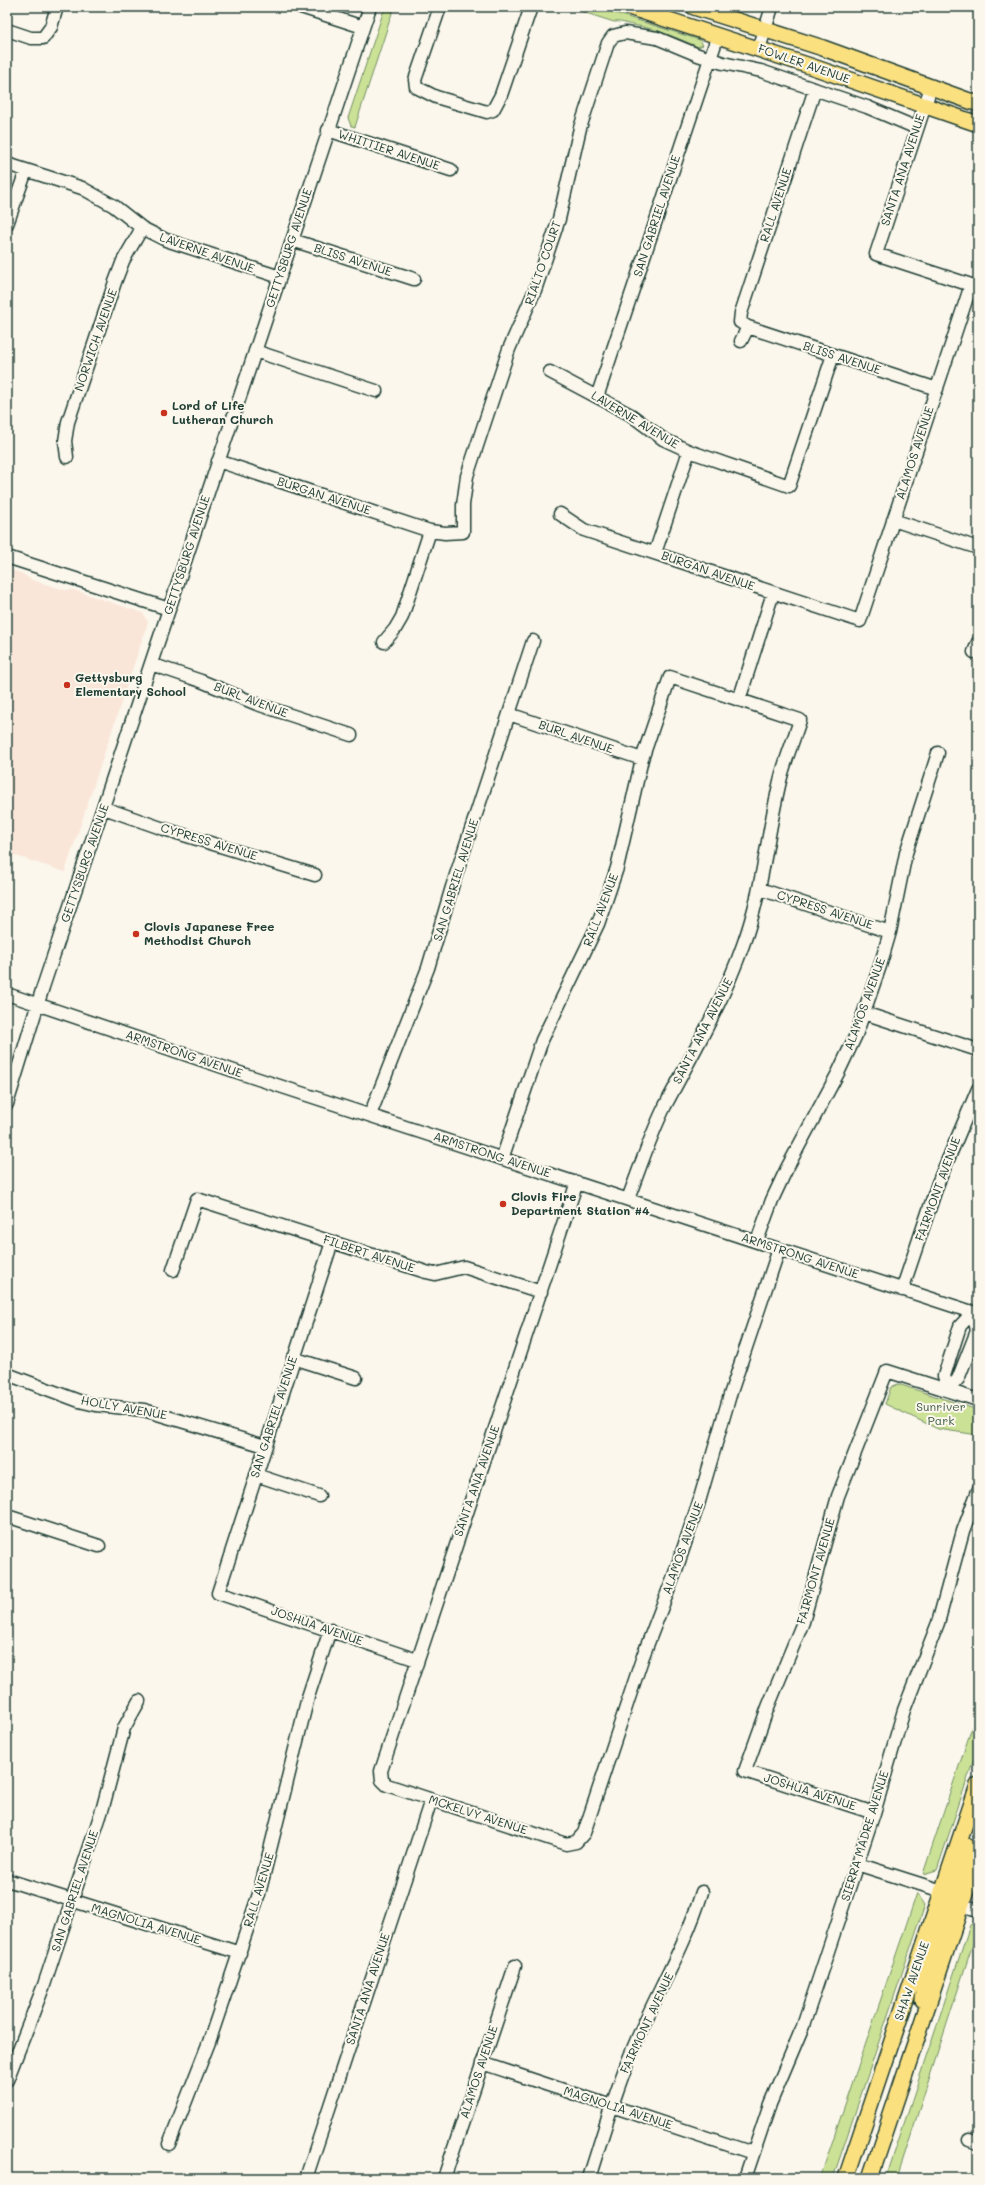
<svg xmlns="http://www.w3.org/2000/svg" width="985" height="2185" font-family="Mali,sans-serif">
  <style>
    .built { fill: #fae6d9 }
    .green { fill: #cae196; stroke: #748f65 }
    .lines { fill: none; stroke-linecap: round; stroke-linejoin: round }
    .minor-casing { stroke: #1f3d34; stroke-width: 15 }
    .major-casing { stroke: #1f3d34; stroke-width: 18 }
    .minor { stroke: #fbf7ec; stroke-width: 12 }
    .major { stroke: #fbe080; stroke-width: 15 }
    .poi-dot { fill: #c8321e; stroke: #fbf7ec; stroke-width: 1.5 }
    .labels { text-anchor: middle; stroke-width: 4; stroke-linejoin: round; paint-order: stroke }
    .street-label { font-size: 12px; fill: #1f3d34; stroke: #fbf7ec }
    .poi-label { font-size: 12px; font-weight: bold; fill: #1f3d34; stroke: #fbf7ec; text-anchor: start }
    .park-label { font-size: 12px; fill: #415e48; stroke: #fbf7ec }
  </style>
  <rect width="100%" height="100%" fill="#fbf7ec"/>
  <filter id="ink" filterUnits="userSpaceOnUse"><feTurbulence type="fractalNoise" baseFrequency=".025" numOctaves="2"/><feDisplacementMap in="SourceGraphic" scale="8" xChannelSelector="R" yChannelSelector="G"/><feConvolveMatrix kernelMatrix="1 2 1 2 8 2 1 2 1" color-interpolation-filters="sRGB"/></filter>
  <g filter="url(#ink)">
    <path class="built" d="M7 569 21 573 32 580 65 590H74L143 613 148 622 65 872 7 853Z"/>
    <path class="green" d="M385 7H394L355 127 351 126 348 118Z
      M567 7H596L700 40 703 45 698 47C675 37 657 29 633 25 626 24 622 21 614 22Z
      M898 1384 978 1410V1435L938 1429 885 1404 891 1387Z
      M978 1709V1747L937 1870 923 1874Z
      M917 1893 925 1905 833 2178H820Z
      M978 1921V1934H976L897 2178H886L970 1925Z"/>
    <g class="lines">
      <g class="minor-casing">
        <path id="minor" d="M301 7 363 27
          M440 7 415 80 416 87 436 97 487 112 493 110 501 95 531 7
          M7 30 31 38H43L51 27 57 7
          M759 49 772 7
          M815 89 741 313 740 322 748 327 937 389
          M328 130 451 170
          M7 164 82 188 114 206 142 228 166 240 280 277
          M7 224 26 171
          M292 240 414 279
          M741 341 748 327
          M255 351 376 391
          M550 372 631 415 663 439 689 451 789 486 833 355
          M597 397 718 35
          M67 457 65 441 68 422 115 282 123 261 142 228
          M218 461 430 531 445 533 463 532V505L467 476 509 349 535 290 559 219 580 128 608 43 613 36 625 33 657 38 698 55 723 63 761 71 867 107 917 128
          M560 514 584 530 860 621 971 285 876 254 931 87
          M893 520 978 548
          M655 553 689 451
          M7 557 169 609
          M384 642 395 629 402 617 430 531
          M974 652 978 642
          M151 664 201 681 257 704 351 735
          M739 700 773 593
          M509 714 642 759
          M104 808 161 828 315 875
          M760 889 890 932
          M7 994 252 1077 978 1314
          M864 1013 978 1050
          M7 1104 43 987 370 7
          M370 1115 428 968 452 887 533 641
          M502 1159 542 1040 598 924 617 868 642 759 670 677 800 720C794 739 786 758 781 777 767 833 763 891 743 945 723 1002 693 1053 665 1106 650 1136 640 1168 628 1199
          M577 1182 381 1771 382 1780 387 1785 566 1844 576 1842 584 1833 643 1656 675 1573 698 1505 730 1395 779 1249
          M757 1241 772 1200 787 1168 838 1073 856 1035 880 966 890 932 906 853 938 753
          M332 1242 218 1593 417 1660
          M173 1270 197 1199 426 1272 435 1274 464 1267 541 1292
          M902 1290 938 1183 978 1089
          M293 1358 356 1378
          M7 1374 79 1401 96 1405 144 1410 265 1446
          M948 1390 958 1379 977 1331 973 1312
          M948 1390 944 1376 960 1326 973 1312
          M256 1475 319 1496
          M7 1516 99 1546
          M874 1813 745 1771 768 1707 803 1622 838 1496 887 1371 978 1400
          M857 1864 942 1891
          M7 1880 240 1953
          M961 1906 978 1911
          M482 2063 753 2153
          M7 2080 44 1985 103 1807 124 1728 139 1701
          M969 2140 978 2143
          M169 2144 209 2042 259 1894 308 1697 330 1630
          M306 2178 431 1800
          M444 2178 515 1966
          M589 2178C604 2131 618 2082 638 2037 660 1987 686 1944 702 1892
          M745 2178 770 2104 803 2026 874 1813 904 1710 938 1623 963 1531 978 1491"/>
      </g>
      <g class="major-casing">
        <path id="major" d="M629 7 813 67 978 124
          M694 7 823 48 978 104
          M961 1906 955 1899 954 1889 968 1846
          M923 2000 926 1978 947 1913V1900L942 1891
          M846 2178 978 1785
          M870 2178 978 1855"/>
      </g>
      <use href="#minor" class="minor"/>
      <use href="#major" class="major"/>
    </g>
  </g>
  <g class="poi-dot">
    <circle cx="164" cy="413" r="4"/>
    <circle cx="67" cy="685" r="4"/>
    <circle cx="136" cy="934" r="4"/>
    <circle cx="503" cy="1204" r="4"/>
  </g>
  <g class="labels">
    <g class="street-label">
      <text transform="translate(804 64) rotate(19)" y="4">FOWLER AVENUE</text>
      <text transform="translate(389 150) rotate(18)" y="4">WHITTIER AVENUE</text>
      <text transform="translate(903 170) rotate(-72)" y="4">SANTA ANA AVENUE</text>
      <text transform="translate(776 205) rotate(-72)" y="4">RALL AVENUE</text>
      <text transform="translate(657 216) rotate(-72)" y="4">SAN GABRIEL AVENUE</text>
      <text transform="translate(289 248) rotate(-72)" y="4">GETTYSBURG AVENUE</text>
      <text transform="translate(207 253) rotate(19)" y="4">LAVERNE AVENUE</text>
      <text transform="translate(353 260) rotate(18)" y="4">BLISS AVENUE</text>
      <text transform="translate(543 263) rotate(-71)" y="4">RIALTO COURT</text>
      <text transform="translate(96 340) rotate(-71)" y="4">NORWICH AVENUE</text>
      <text transform="translate(842 358) rotate(18)" y="4">BLISS AVENUE</text>
      <text transform="translate(635 420) rotate(31)" y="4">LAVERNE AVENUE</text>
      <text transform="translate(915 453) rotate(-72)" y="4">ALAMOS AVENUE</text>
      <text transform="translate(324 496) rotate(18)" y="4">BURGAN AVENUE</text>
      <text transform="translate(187 555) rotate(-72)" y="4">GETTYSBURG AVENUE</text>
      <text transform="translate(708 571) rotate(19)" y="4">BURGAN AVENUE</text>
      <text transform="translate(251 700) rotate(21)" y="4">BURL AVENUE</text>
      <text transform="translate(576 737) rotate(19)" y="4">BURL AVENUE</text>
      <text transform="translate(209 842) rotate(17)" y="4">CYPRESS AVENUE</text>
      <text transform="translate(85 863) rotate(-71)" y="4">GETTYSBURG AVENUE</text>
      <text transform="translate(456 880) rotate(-73)" y="4">SAN GABRIEL AVENUE</text>
      <text transform="translate(601 910) rotate(-69)" y="4">RALL AVENUE</text>
      <text transform="translate(825 910) rotate(18)" y="4">CYPRESS AVENUE</text>
      <text transform="translate(865 1004) rotate(-70)" y="4">ALAMOS AVENUE</text>
      <text transform="translate(703 1031) rotate(-63)" y="4">SANTA ANA AVENUE</text>
      <text transform="translate(184 1054) rotate(19)" y="4">ARMSTRONG AVENUE</text>
      <text transform="translate(492 1155) rotate(18)" y="4">ARMSTRONG AVENUE</text>
      <text transform="translate(938 1189) rotate(-70)" y="4">FAIRMONT AVENUE</text>
      <text transform="translate(369 1254) rotate(18)" y="4">FILBERT AVENUE</text>
      <text transform="translate(800 1256) rotate(18)" y="4">ARMSTRONG AVENUE</text>
      <text transform="translate(124 1408) rotate(10)" y="4">HOLLY AVENUE</text>
      <text transform="translate(274 1417) rotate(-72)" y="4">SAN GABRIEL AVENUE</text>
      <text transform="translate(477 1481) rotate(-71)" y="4">SANTA ANA AVENUE</text>
      <text transform="translate(683 1548) rotate(-70)" y="4">ALAMOS AVENUE</text>
      <text transform="translate(816 1571) rotate(-74)" y="4">FAIRMONT AVENUE</text>
      <text transform="translate(317 1626) rotate(19)" y="4">JOSHUA AVENUE</text>
      <text transform="translate(810 1792) rotate(18)" y="4">JOSHUA AVENUE</text>
      <text transform="translate(478 1815) rotate(18)" y="4">MCKELVY AVENUE</text>
      <text transform="translate(865 1836) rotate(-73)" y="4">SIERRA MADRE AVENUE</text>
      <text transform="translate(259 1890) rotate(-73)" y="4">RALL AVENUE</text>
      <text transform="translate(75 1891) rotate(-72)" y="4">SAN GABRIEL AVENUE</text>
      <text transform="translate(146 1924) rotate(17)" y="4">MAGNOLIA AVENUE</text>
      <text transform="translate(912 1981) rotate(-71)" y="4">SHAW AVENUE</text>
      <text transform="translate(368 1989) rotate(-72)" y="4">SANTA ANA AVENUE</text>
      <text transform="translate(647 2023) rotate(-65)" y="4">FAIRMONT AVENUE</text>
      <text transform="translate(479 2072) rotate(-72)" y="4">ALAMOS AVENUE</text>
      <text transform="translate(618 2108) rotate(18)" y="4">MAGNOLIA AVENUE</text>
    </g>
    <g class="poi-label">
      <text x="172" y="410">Lord of Life<tspan x="172" dy="14">Lutheran Church</tspan></text>
      <text x="75" y="682">Gettysburg<tspan x="75" dy="14">Elementary School</tspan></text>
      <text x="144" y="931">Clovis Japanese Free<tspan x="144" dy="14">Methodist Church</tspan></text>
      <text x="511" y="1201">Clovis Fire<tspan x="511" dy="14">Department Station #4</tspan></text>
    </g>
    <g class="park-label">
      <text x="941" y="1411">Sunriver<tspan x="941" dy="14">Park</tspan></text>
    </g>
  </g>
  <rect width="985" height="2185" fill="none" stroke="#fbf7ec" stroke-width="24"/>
  <rect x="12" y="12" width="961" height="2161" fill="none" stroke="#1f3d34" stroke-width="1.5" filter="url(#ink)"/>
</svg>
